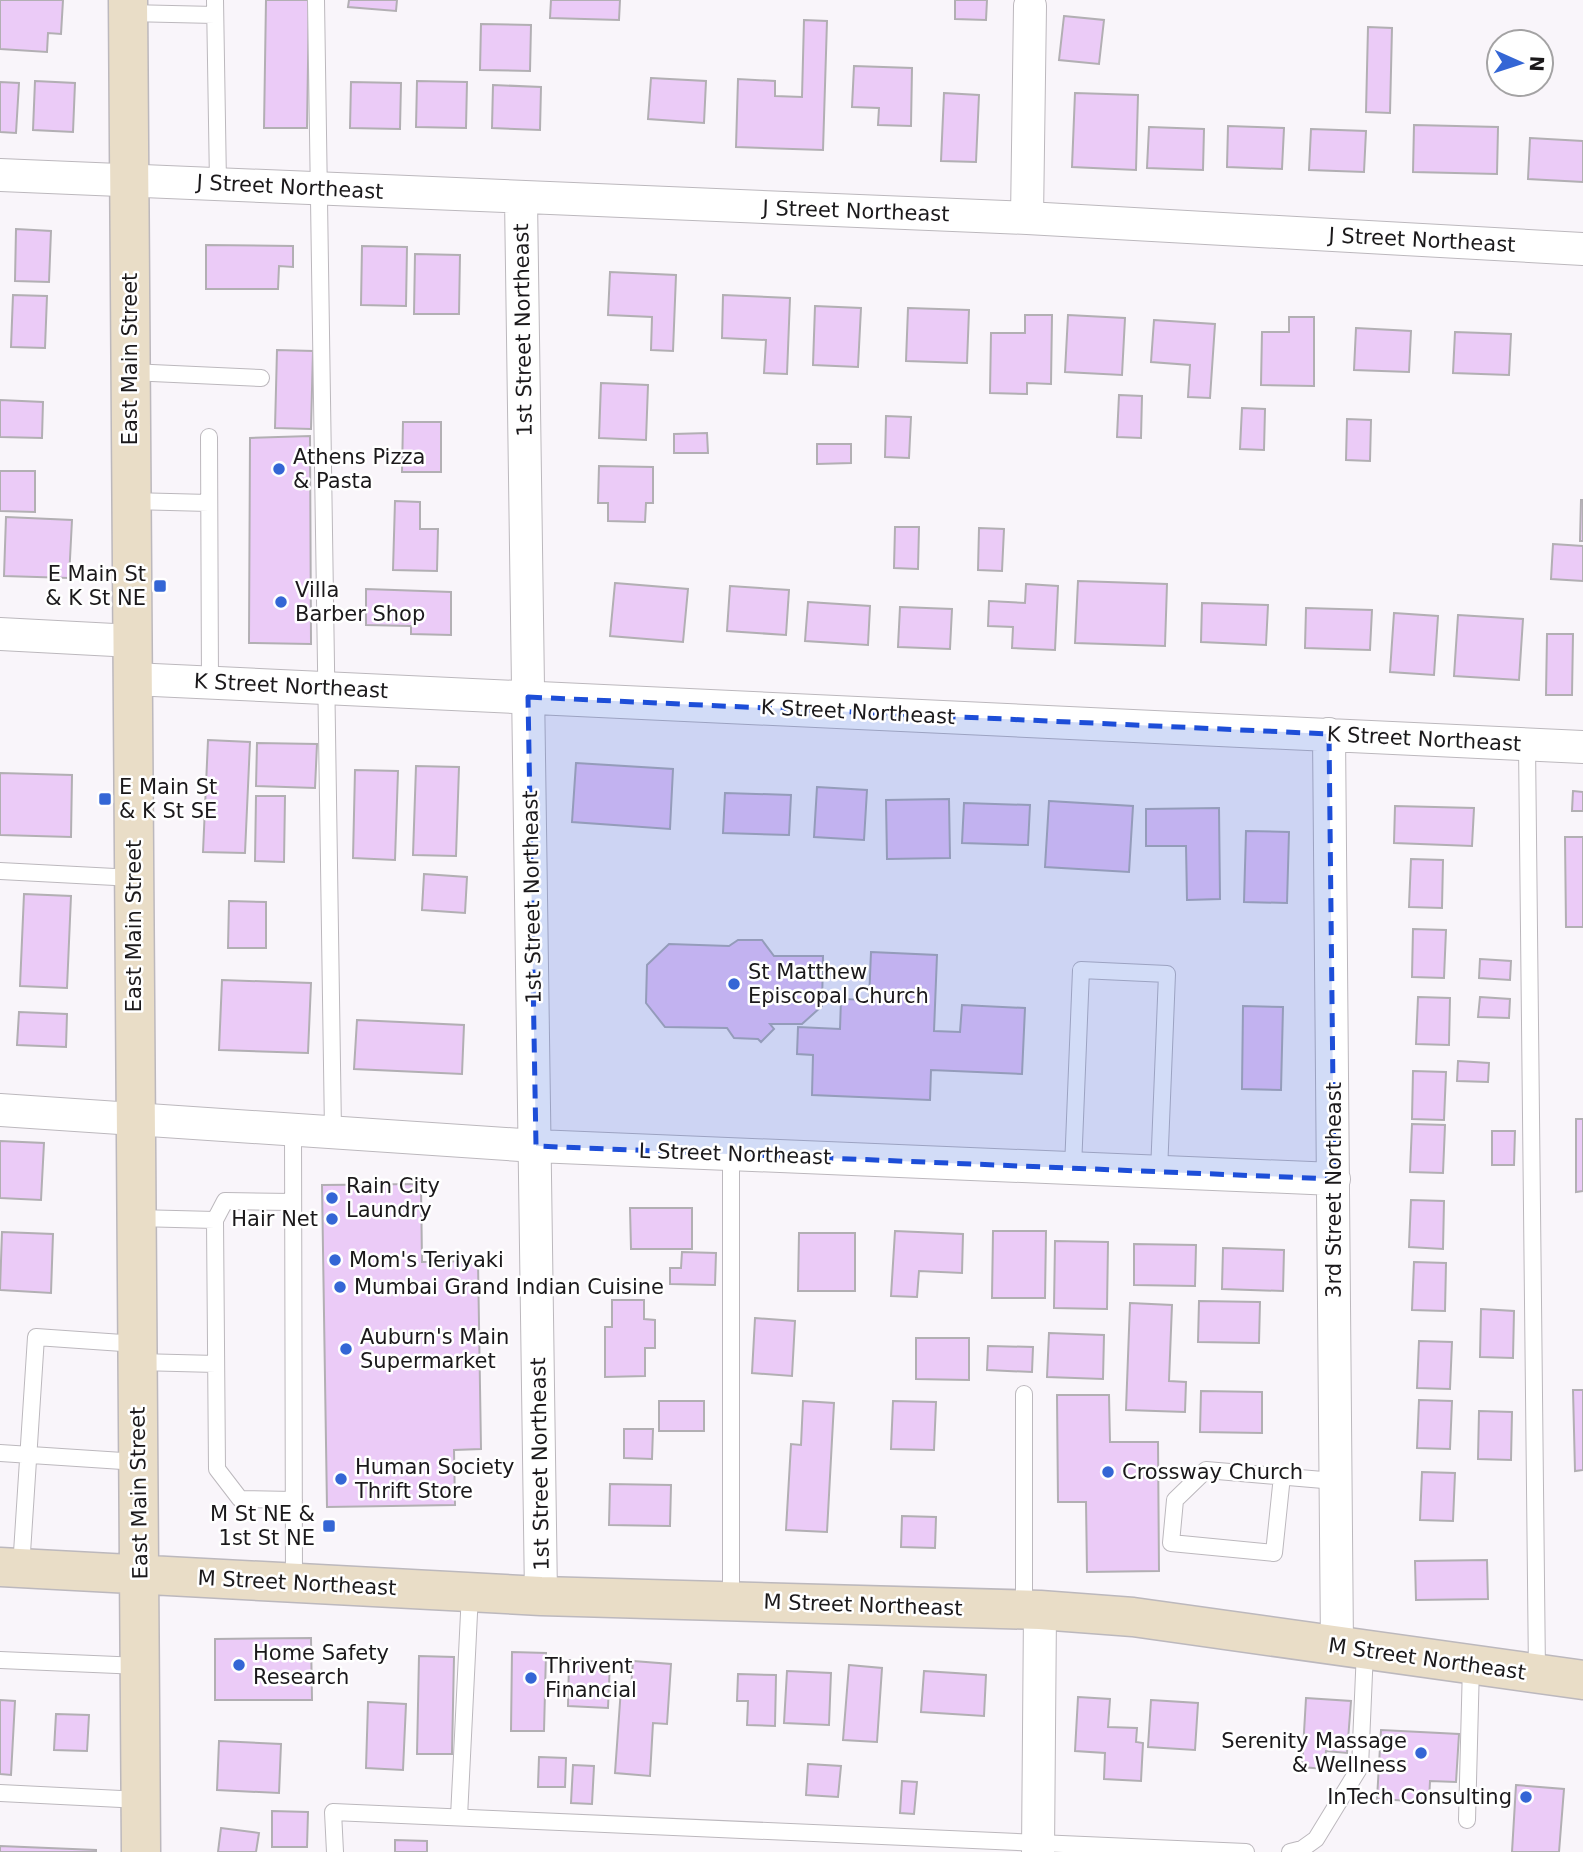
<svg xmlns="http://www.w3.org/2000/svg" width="1583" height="1852" font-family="'DejaVu Sans',sans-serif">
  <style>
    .building { fill: #ebcbf7; stroke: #b2afb3; stroke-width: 2 }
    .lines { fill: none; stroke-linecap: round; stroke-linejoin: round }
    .lane-casing { stroke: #bcb8bd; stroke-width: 18 }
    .street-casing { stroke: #bcb8bd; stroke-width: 34 }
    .secondary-casing { stroke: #bcb8bd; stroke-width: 41 }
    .lane { stroke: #fff; stroke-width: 16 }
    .street { stroke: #fff; stroke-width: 32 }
    .secondary { stroke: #e9ddc7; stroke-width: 38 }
    .marked { fill: #1d4ed8; fill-opacity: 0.2; stroke: #1d4ed8; stroke-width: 5; stroke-dasharray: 14 9; stroke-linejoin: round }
    .poi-dot { fill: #3466d5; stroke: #fff; stroke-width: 2.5 }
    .labels { text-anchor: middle; stroke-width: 5; stroke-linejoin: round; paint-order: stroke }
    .street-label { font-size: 21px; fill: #1b191b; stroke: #fff }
    .poi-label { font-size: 21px; fill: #1b191b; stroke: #fff; text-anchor: start }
  </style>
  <rect width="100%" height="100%" fill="#f9f5fa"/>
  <path class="building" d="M0 0H63L61 34 48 33 47 52 0 49Z
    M266 0H309L307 128H264Z
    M349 0H397L396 11 348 7Z
    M551 0H620L619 20 550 18Z
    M955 0H987L986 20 955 19Z
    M1064 16 1104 20 1099 64 1059 60Z
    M804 20 827 21 823 150 736 147 738 79 775 81V96L802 97Z
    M481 24 531 25 530 71 480 70Z
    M1368 27 1392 28 1390 113 1366 112Z
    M854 66 912 68 911 126 878 125 879 108 852 107Z
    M651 78 706 81 704 123 648 119Z
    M35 81 75 83 73 132 33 130Z
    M417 81 467 82 466 128 416 127Z
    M0 82 19 83 16 133 0 132Z
    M351 82 401 83 400 129 350 128Z
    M493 85 541 87 540 130 492 128Z
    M944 93 979 95 976 162 941 161Z
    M1075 93 1138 95 1136 170 1072 167Z
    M1414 125 1498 127 1497 174 1413 172Z
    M1228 126 1284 128 1282 169 1227 167Z
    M1149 127 1204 129 1203 170 1147 168Z
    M1311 129 1366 131 1364 172 1309 170Z
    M1530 138 1583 141V182L1528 179Z
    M16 229 51 231 49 282 15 281Z
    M206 245 293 246V267L279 266 278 289H206Z
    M362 246 407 247 406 306 361 305Z
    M415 254 460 255 459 314H414Z
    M610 272 676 275 673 351 651 350 652 317 608 315Z
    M13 295 47 296 45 348 11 347Z
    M723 295 790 298 787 374 764 373 766 340 722 338Z
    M815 306 861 308 858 367 813 365Z
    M908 308 969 310 967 363 906 361Z
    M1025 315H1052L1051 384 1027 383V394L990 393 991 333H1025Z
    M1068 315 1125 318 1122 375 1065 372Z
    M1289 317H1314V386L1261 385 1262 332H1289Z
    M1154 320 1215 324 1210 398 1188 397 1190 365 1151 362Z
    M1356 328 1411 331 1409 372 1354 370Z
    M1455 332 1511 334 1509 375 1453 373Z
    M277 350 313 351 311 429 275 428Z
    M601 383 648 385 646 440 599 438Z
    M1119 395 1142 396 1141 438 1117 437Z
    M0 400 43 402 42 438 0 437Z
    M1242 408 1265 409 1264 450 1240 449Z
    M886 416 911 417 909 458 885 457Z
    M1347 419 1371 420 1370 461 1346 460Z
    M403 422H441V472H402Z
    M707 433 708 453H674V434Z
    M310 436 311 644 249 643 250 438Z
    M817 444H851V463L817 464Z
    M599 466 653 467V503H646L645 522 608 521V503H598Z
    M0 471H35V512L0 511Z
    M1581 500H1583V541H1580Z
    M395 501 420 502V529H438L437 571 393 570Z
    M6 517 72 520 69 578 4 576Z
    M895 527H919L918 569 894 568Z
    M979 528 1004 529 1002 571 978 570Z
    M1553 544 1583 546V581L1551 579Z
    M1078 581 1167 584 1165 646 1075 643Z
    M615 583 688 589 683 642 610 636Z
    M1026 584 1058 586 1055 650 1012 648 1013 627 988 626 989 601 1025 603Z
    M730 586 789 590 786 635 727 631Z
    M366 589 451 592V635L411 634V626L366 625Z
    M808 602 870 606 868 645 805 641Z
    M1202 603 1268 605 1266 645 1201 642Z
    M900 607 952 609 950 649 898 647Z
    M1306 608 1372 610 1370 650 1305 648Z
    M1394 613 1438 616 1434 675 1390 672Z
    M1458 615 1523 619 1519 680 1454 676Z
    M1547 634H1573L1572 695H1546Z
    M208 740 250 742 245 853 203 852Z
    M257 743 317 744 315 788 256 786Z
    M576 763 673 769 670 829 572 822Z
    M416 766 459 767 456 856 413 855Z
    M355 770 398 771 395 860 353 858Z
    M0 773 72 775 71 837 0 835Z
    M817 787 867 790 864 840 814 837Z
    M1573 791 1583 792V811H1572Z
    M725 793 791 795 789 835 723 833Z
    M256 796H285L284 862 255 861Z
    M949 799 950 858 887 859 886 800Z
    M1049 801 1133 806 1129 872 1045 867Z
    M964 803 1030 805 1028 845 962 843Z
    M1395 806 1474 808 1472 846 1394 843Z
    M1219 808 1220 899 1187 900 1186 846H1146V809Z
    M1246 831 1289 832 1287 903 1244 902Z
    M1565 837H1583V927H1566Z
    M1411 859 1443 860 1442 908 1409 907Z
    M424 874 467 877 465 913 422 910Z
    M24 894 71 896 67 988 20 986Z
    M229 901 266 902V948H228Z
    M1413 929 1446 930 1444 978 1412 977Z
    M738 940H762L774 956H823L822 1006 802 1024H770L774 1029 761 1042 758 1039 734 1038 727 1028 665 1027 646 1003 647 965 669 944 729 946Z
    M871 952 937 955 934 1031 960 1032 962 1005 1025 1008 1022 1074 931 1070 930 1100 812 1095 813 1055 797 1054 798 1027 840 1029 841 999 869 1000Z
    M1480 959 1511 961 1510 980 1479 978Z
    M222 980 311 983 308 1053 219 1050Z
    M1418 997 1450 998 1449 1045 1416 1044Z
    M1480 997 1510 999 1509 1018 1478 1017Z
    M1243 1006 1283 1007 1281 1090 1242 1089Z
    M19 1012 67 1014 66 1047 17 1045Z
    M357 1020 464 1025 462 1074 354 1069Z
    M1458 1061 1489 1063 1488 1082 1457 1081Z
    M1413 1071 1446 1072 1444 1120 1412 1119Z
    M1576 1119H1583V1191L1576 1192Z
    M1412 1124 1445 1125 1443 1173 1410 1172Z
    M1492 1131H1515L1514 1165H1492Z
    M0 1141 44 1143 41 1200 0 1198Z
    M421 1184 422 1262 478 1261 481 1449 454 1450 455 1505 327 1507 322 1185Z
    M1411 1200 1444 1201 1443 1249 1409 1247Z
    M630 1208H692V1249H631Z
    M895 1231 963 1234 962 1273 919 1271 917 1297 891 1296Z
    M993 1231H1046L1045 1298H992Z
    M2 1232 53 1234 51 1293 0 1290Z
    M799 1233H855V1291H798Z
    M1055 1241 1108 1242 1107 1309 1054 1308Z
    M1134 1244 1196 1245 1195 1286 1134 1285Z
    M1223 1248 1284 1250 1283 1291 1222 1289Z
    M682 1252 716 1253 715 1285 670 1284V1268H681Z
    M1414 1262 1446 1263 1445 1311 1412 1310Z
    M612 1300H644V1319L655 1320V1348H645V1376L605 1377V1327H612Z
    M1199 1301 1260 1302 1259 1343 1198 1342Z
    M1130 1303 1172 1305 1169 1381 1186 1382 1185 1412 1126 1410Z
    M1481 1309 1514 1311 1513 1358 1480 1357Z
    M755 1318 795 1321 792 1376 752 1373Z
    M1049 1333 1104 1335 1103 1379 1047 1377Z
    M916 1338H969V1380L916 1379Z
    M1419 1341 1452 1342 1450 1389 1417 1388Z
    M988 1346 1033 1347 1032 1372 987 1370Z
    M1573 1390H1583V1470L1575 1471Z
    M1201 1391 1262 1392V1433L1200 1432Z
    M1057 1395H1109L1110 1442H1158L1159 1571 1087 1572 1086 1502H1058Z
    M1419 1400 1452 1401 1450 1449 1417 1448Z
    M659 1401H704V1431H659Z
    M803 1401 834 1403 827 1532 786 1530 791 1444 801 1445Z
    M893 1401 936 1402 934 1450 891 1449Z
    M1479 1411 1512 1412 1511 1460 1478 1459Z
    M624 1429H653L652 1459 624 1458Z
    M1422 1472 1455 1473 1453 1521 1420 1520Z
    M610 1484 671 1485 670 1526 609 1525Z
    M902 1516 936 1517 935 1548 901 1547Z
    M1487 1560 1488 1599 1416 1600 1415 1561Z
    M311 1638 312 1700H215V1639Z
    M512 1652 546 1653 544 1731H511Z
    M419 1656 454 1657 452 1754H417Z
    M569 1660 610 1662 608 1708 568 1706Z
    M633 1661 671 1664 667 1724 653 1723 650 1776 615 1773 621 1688H631Z
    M849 1665 882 1668 877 1742 843 1740Z
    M787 1671 831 1673 829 1725 784 1723Z
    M924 1671 986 1675 984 1716 921 1712Z
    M738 1674 776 1675 775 1726 747 1725 748 1701H737Z
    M1078 1697 1110 1699 1108 1727 1137 1728 1136 1742 1143 1743 1141 1781 1104 1779 1105 1753 1075 1751Z
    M1306 1698 1351 1701 1347 1753 1326 1751 1324 1769 1302 1767Z
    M0 1700 15 1701 11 1775 0 1774Z
    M1151 1700 1198 1703 1195 1750 1148 1747Z
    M368 1702 406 1704 403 1770 366 1768Z
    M56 1714 89 1715 87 1751 54 1750Z
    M1381 1730 1459 1734 1456 1782 1430 1781 1429 1802 1377 1799Z
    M219 1741 281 1744 279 1793 217 1790Z
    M539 1757 566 1758 565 1787H538Z
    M808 1764 841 1766 838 1797 806 1795Z
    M573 1765 594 1766 592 1804 571 1803Z
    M902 1781 917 1782 914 1814 900 1813Z
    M1516 1785 1564 1789 1559 1852H1512Z
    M272 1811 308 1812 307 1847H272Z
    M221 1828 259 1833 256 1852H218Z
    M395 1840 427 1841V1852H395Z
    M0 1846 96 1850V1852H0Z"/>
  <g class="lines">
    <g class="lane-casing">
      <path id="lane" d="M215 0 218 183
        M316 0 333 1131
        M128 13 215 15
        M130 372 261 378
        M209 437 210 683
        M131 501 209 503
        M1527 744 1537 1674
        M0 871 134 878
        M293 1129 294 1584
        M1073 1168 1081 970 1167 974 1159 1172
        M293 1202 225 1201 215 1220 217 1469 240 1499 294 1500
        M136 1218 215 1220
        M138 1362 216 1364
        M1024 1394V1609
        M0 1453 138 1462
        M1282 1476 1274 1553 1171 1543 1175 1500 1206 1470 1335 1481
        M21 1568 36 1337 137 1344
        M731 1601V1154
        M0 1660 140 1666
        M0 1793 141 1800
        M459 1817 470 1593
        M1467 1820 1471 1665
        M335 1852 333 1812 1246 1852
        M1290 1852 1302 1849 1316 1839 1360 1767 1365 1650"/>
    </g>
    <g class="street-casing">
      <path id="street" d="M0 175 1027 218 1583 249
        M521 198 541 1596
        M1027 218 1030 6
        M0 634 133 641
        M132 679 1583 747
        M1329 734 1337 1647
        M0 1110 536 1146 1334 1179
        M1038 1852 1040 1610"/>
    </g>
    <g class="secondary-casing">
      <path id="secondary" d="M128 0 141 1852
        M0 1567 541 1596 1040 1610 1133 1617 1583 1680"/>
    </g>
    <use href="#lane" class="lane"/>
    <use href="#street" class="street"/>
    <use href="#secondary" class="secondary"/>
  </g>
  <path class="marked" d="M528 697 1329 734 1334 1179 536 1146Z"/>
  <g class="poi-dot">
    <circle cx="279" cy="469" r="7"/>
    <rect x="153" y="579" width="14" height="14" rx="3.5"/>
    <circle cx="281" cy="602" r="7"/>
    <rect x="98" y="792" width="14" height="14" rx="3.5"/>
    <circle cx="734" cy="984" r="7"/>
    <circle cx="332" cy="1198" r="7"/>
    <circle cx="332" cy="1219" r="7"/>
    <circle cx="335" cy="1260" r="7"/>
    <circle cx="340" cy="1287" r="7"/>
    <circle cx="346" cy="1349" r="7"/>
    <circle cx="1108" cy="1472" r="7"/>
    <circle cx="341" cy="1479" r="7"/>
    <rect x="322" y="1519" width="14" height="14" rx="3.5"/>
    <circle cx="239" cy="1665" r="7"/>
    <circle cx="531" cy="1678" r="7"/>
    <circle cx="1421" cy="1753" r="7"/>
    <circle cx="1526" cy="1797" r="7"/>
  </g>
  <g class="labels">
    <g class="street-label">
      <text transform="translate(290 187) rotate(3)" y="7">J Street Northeast</text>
      <text transform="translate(856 211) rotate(2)" y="7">J Street Northeast</text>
      <text transform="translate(1422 240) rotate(3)" y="7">J Street Northeast</text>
      <text transform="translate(523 330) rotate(-91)" y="7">1st Street Northeast</text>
      <text transform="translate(130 359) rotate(-90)" y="7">East Main Street</text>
      <text transform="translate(291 686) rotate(3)" y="7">K Street Northeast</text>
      <text transform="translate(858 712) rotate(3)" y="7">K Street Northeast</text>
      <text transform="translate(1424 739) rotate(3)" y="7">K Street Northeast</text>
      <text transform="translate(532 897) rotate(-91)" y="7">1st Street Northeast</text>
      <text transform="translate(134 926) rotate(-90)" y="7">East Main Street</text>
      <text transform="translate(735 1154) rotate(2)" y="7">L Street Northeast</text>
      <text transform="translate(1334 1190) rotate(-90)" y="7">3rd Street Northeast</text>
      <text transform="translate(540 1464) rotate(-91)" y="7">1st Street Northeast</text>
      <text transform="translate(139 1493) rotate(-91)" y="7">East Main Street</text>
      <text transform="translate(297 1583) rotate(3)" y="7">M Street Northeast</text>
      <text transform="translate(863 1605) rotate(2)" y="7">M Street Northeast</text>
      <text transform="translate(1427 1659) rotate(8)" y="7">M Street Northeast</text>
    </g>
    <g class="poi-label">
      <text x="293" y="464">Athens Pizza<tspan x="293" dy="24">&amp; Pasta</tspan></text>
      <text x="146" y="581" text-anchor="end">E Main St<tspan x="146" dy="24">&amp; K St NE</tspan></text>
      <text x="295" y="597">Villa<tspan x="295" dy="24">Barber Shop</tspan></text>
      <text x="119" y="794">E Main St<tspan x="119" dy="24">&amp; K St SE</tspan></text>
      <text x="748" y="979">St Matthew<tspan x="748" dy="24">Episcopal Church</tspan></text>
      <text x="346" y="1193">Rain City<tspan x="346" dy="24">Laundry</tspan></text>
      <text x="318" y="1226" text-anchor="end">Hair Net</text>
      <text x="349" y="1267">Mom's Teriyaki</text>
      <text x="354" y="1294">Mumbai Grand Indian Cuisine</text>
      <text x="360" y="1344">Auburn's Main<tspan x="360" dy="24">Supermarket</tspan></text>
      <text x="355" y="1474">Human Society<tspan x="355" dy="24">Thrift Store</tspan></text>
      <text x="1122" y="1479">Crossway Church</text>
      <text x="315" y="1521" text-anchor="end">M St NE &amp;<tspan x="315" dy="24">1st St NE</tspan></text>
      <text x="253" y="1660">Home Safety<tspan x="253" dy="24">Research</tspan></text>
      <text x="545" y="1673">Thrivent<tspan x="545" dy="24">Financial</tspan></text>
      <text x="1407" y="1748" text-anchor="end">Serenity Massage<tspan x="1407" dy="24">&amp; Wellness</tspan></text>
      <text x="1512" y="1804" text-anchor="end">InTech Consulting</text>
    </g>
  </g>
  <g transform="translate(1520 63) rotate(93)"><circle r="33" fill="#ffffff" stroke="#a4a3a4" stroke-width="2"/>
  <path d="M0-5L12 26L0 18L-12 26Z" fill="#3466d5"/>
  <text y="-10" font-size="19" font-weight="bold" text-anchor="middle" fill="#1b191b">N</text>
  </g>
</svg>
